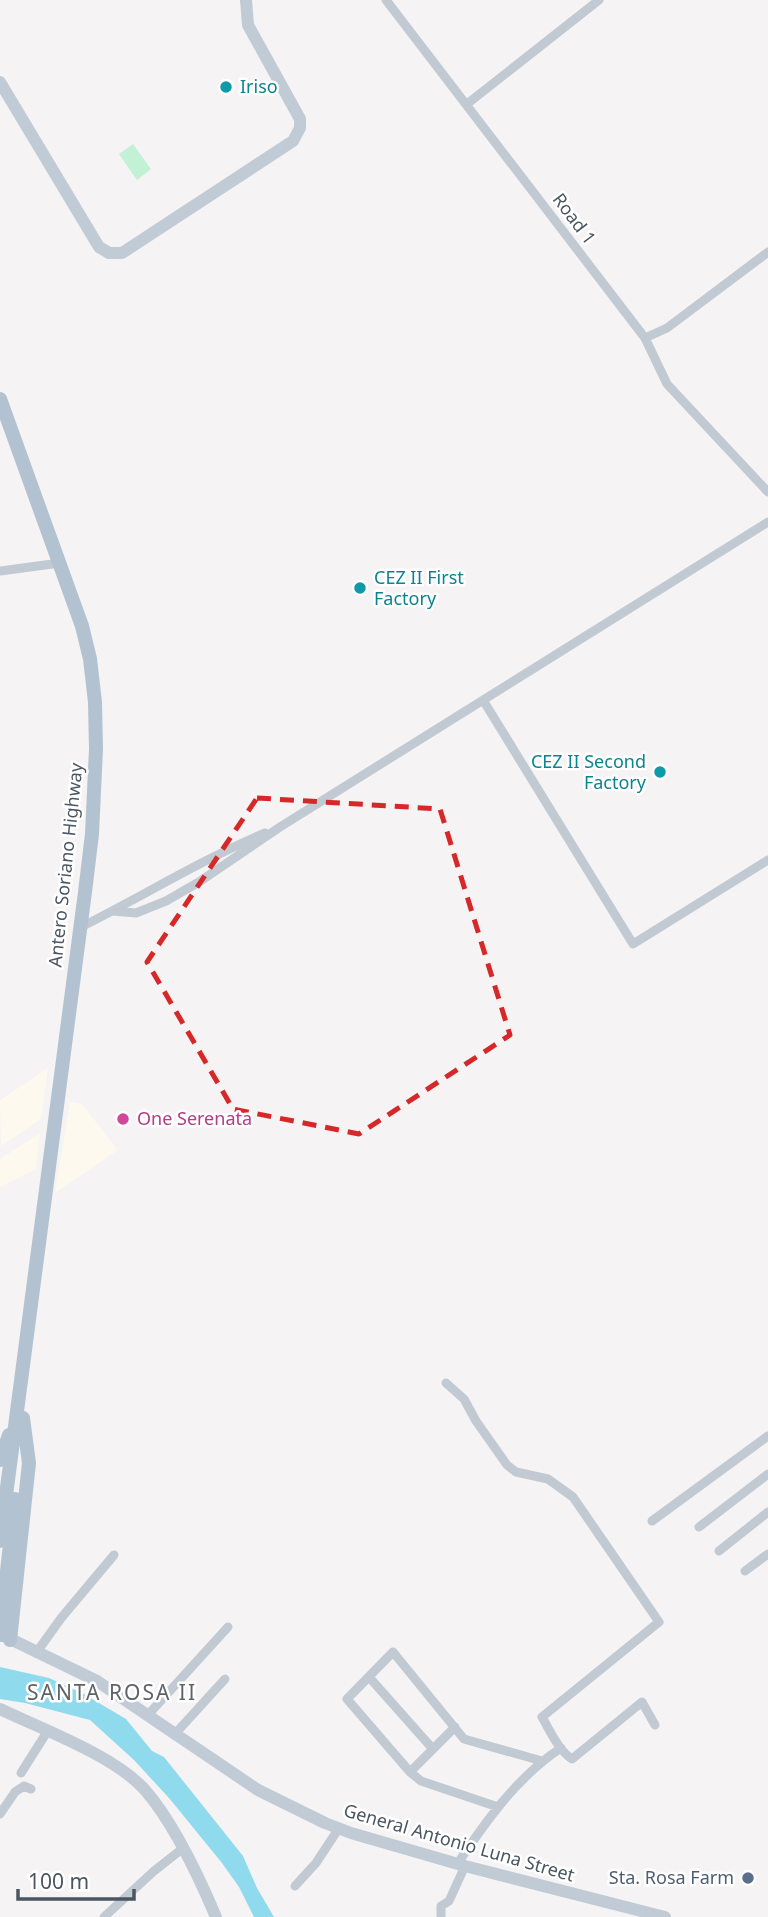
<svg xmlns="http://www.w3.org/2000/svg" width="768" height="1917" font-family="'Noto Sans',sans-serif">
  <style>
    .commercial { fill: #fdf9ef }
    .green { fill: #c3f1d5 }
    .water { fill: #90daee }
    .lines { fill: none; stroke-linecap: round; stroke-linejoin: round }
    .street { stroke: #c1cad2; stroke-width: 9 }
    .secondary { stroke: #c1cbd6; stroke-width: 12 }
    .primary { stroke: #b3c2d1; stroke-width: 14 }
    .primary-bridge { stroke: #b3c2d1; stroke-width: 14 }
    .marked { fill: none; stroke: #d62828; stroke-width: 5; stroke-dasharray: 14 9; stroke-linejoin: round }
    .culture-dot { fill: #0f9aa8; stroke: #fff; stroke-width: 2.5 }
    .hotel-dot { fill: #d1479c; stroke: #fff; stroke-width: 2.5 }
    .service-dot { fill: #5c6f8a; stroke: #fff; stroke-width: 2.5 }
    .labels { text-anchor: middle; stroke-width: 5; stroke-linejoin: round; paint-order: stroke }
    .culture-label { font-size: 18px; fill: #0d838f; stroke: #fff; text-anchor: start }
    .street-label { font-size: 18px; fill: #4a5661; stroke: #fff }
    .hotel-label { font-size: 18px; fill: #b23c85; stroke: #fff; text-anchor: start }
    .service-label { font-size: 18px; fill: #4e5e75; stroke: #fff; text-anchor: end }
    .quarter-label { font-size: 21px; letter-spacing: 2px; fill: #5f6368; stroke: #fff }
  </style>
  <rect width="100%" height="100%" fill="#f5f3f3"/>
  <path class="commercial" d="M48 1068 41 1119 1 1146 0 1100Z
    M70 1102 82 1104 118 1150 55 1193Z
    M40 1133 36 1169 0 1187V1159Z"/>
  <path class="green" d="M133 144 151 169 137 180 119 154Z"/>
  <path class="water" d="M0 1667 49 1678 82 1693 126 1719 152 1751 164 1757 243 1856 257 1888 274 1917H254L239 1887 222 1863 169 1798 134 1760 90 1720 25 1703 0 1699Z"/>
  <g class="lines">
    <path class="street" d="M386 0 645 338 667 384 768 492
      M467 104 599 0
      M645 338 667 328 768 252
      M0 571 60 563
      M483 700 633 944 768 860
      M112 911 136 913 166 901 199 882 280 827 768 522
      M81 927C143 896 201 860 265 833
      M446 1383 464 1399 476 1421 507 1465 516 1472 548 1479 573 1497 659 1622 542 1717C550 1731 559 1751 572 1759L642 1702 655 1725
      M652 1521 768 1436
      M699 1527 768 1474
      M719 1551 768 1512
      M745 1571 768 1554
      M36 1653 62 1617 114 1555
      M369 1677 432 1748
      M147 1716 228 1627
      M174 1735 225 1679
      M410 1772 455 1727
      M21 1773 47 1732
      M498 1807 421 1781 410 1772 347 1699 393 1652 464 1739 542 1761
      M0 1814 15 1792 24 1786 31 1789
      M458 1863C486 1821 518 1776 561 1748
      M295 1886 316 1863 339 1828
      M104 1917 154 1871 182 1849
      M441 1917V1906L449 1901 465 1866"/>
    <path class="secondary" d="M0 82 99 247 109 253H122L293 141 300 128V119L248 25 246 0
      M2 1635 97 1681 258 1790 325 1823 351 1833 465 1866 665 1917
      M0 1709C42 1729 115 1756 145 1790 174 1823 199 1877 216 1917"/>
    <path class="primary" d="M0 399 82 626 90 659 95 702 96 749 92 834 85 892 0 1541
      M0 1460 9 1435
      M1 1625 15 1499
      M10 1640 29 1463 23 1418"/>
    <path class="primary-bridge" d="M0 1635 1 1625"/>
  </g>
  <path class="marked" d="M257 798 440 809 510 1035 359 1134 233 1109 147 962Z"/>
  <g class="culture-dot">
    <circle cx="226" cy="87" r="7"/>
    <circle cx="360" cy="588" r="7"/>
    <circle cx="660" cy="772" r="7"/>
  </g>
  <circle class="hotel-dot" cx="123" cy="1119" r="7"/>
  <circle class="service-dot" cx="748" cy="1878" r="7"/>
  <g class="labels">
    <g class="culture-label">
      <text x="240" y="93">Iriso</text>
      <text x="374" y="584">CEZ II First<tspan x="374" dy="21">Factory</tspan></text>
      <text x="646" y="768" text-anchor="end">CEZ II Second<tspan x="646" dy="21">Factory</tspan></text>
    </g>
    <g class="street-label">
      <text transform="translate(574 219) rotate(53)" y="6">Road 1</text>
      <text transform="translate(66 865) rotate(-84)" y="6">Antero Soriano Highway</text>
      <text transform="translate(459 1843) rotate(16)" y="6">General Antonio Luna Street</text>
    </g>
    <g class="hotel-label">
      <text x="137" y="1125">One Serenata</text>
    </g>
    <g class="service-label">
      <text x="734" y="1884">Sta. Rosa Farm</text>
    </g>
    <g class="quarter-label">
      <text x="112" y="1700">SANTA ROSA II</text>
    </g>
  </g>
  <path d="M18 1889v10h116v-10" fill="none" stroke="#4a5661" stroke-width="3.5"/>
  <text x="28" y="1889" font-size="21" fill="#4a5661" stroke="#ffffff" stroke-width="5" paint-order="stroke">100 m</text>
</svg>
